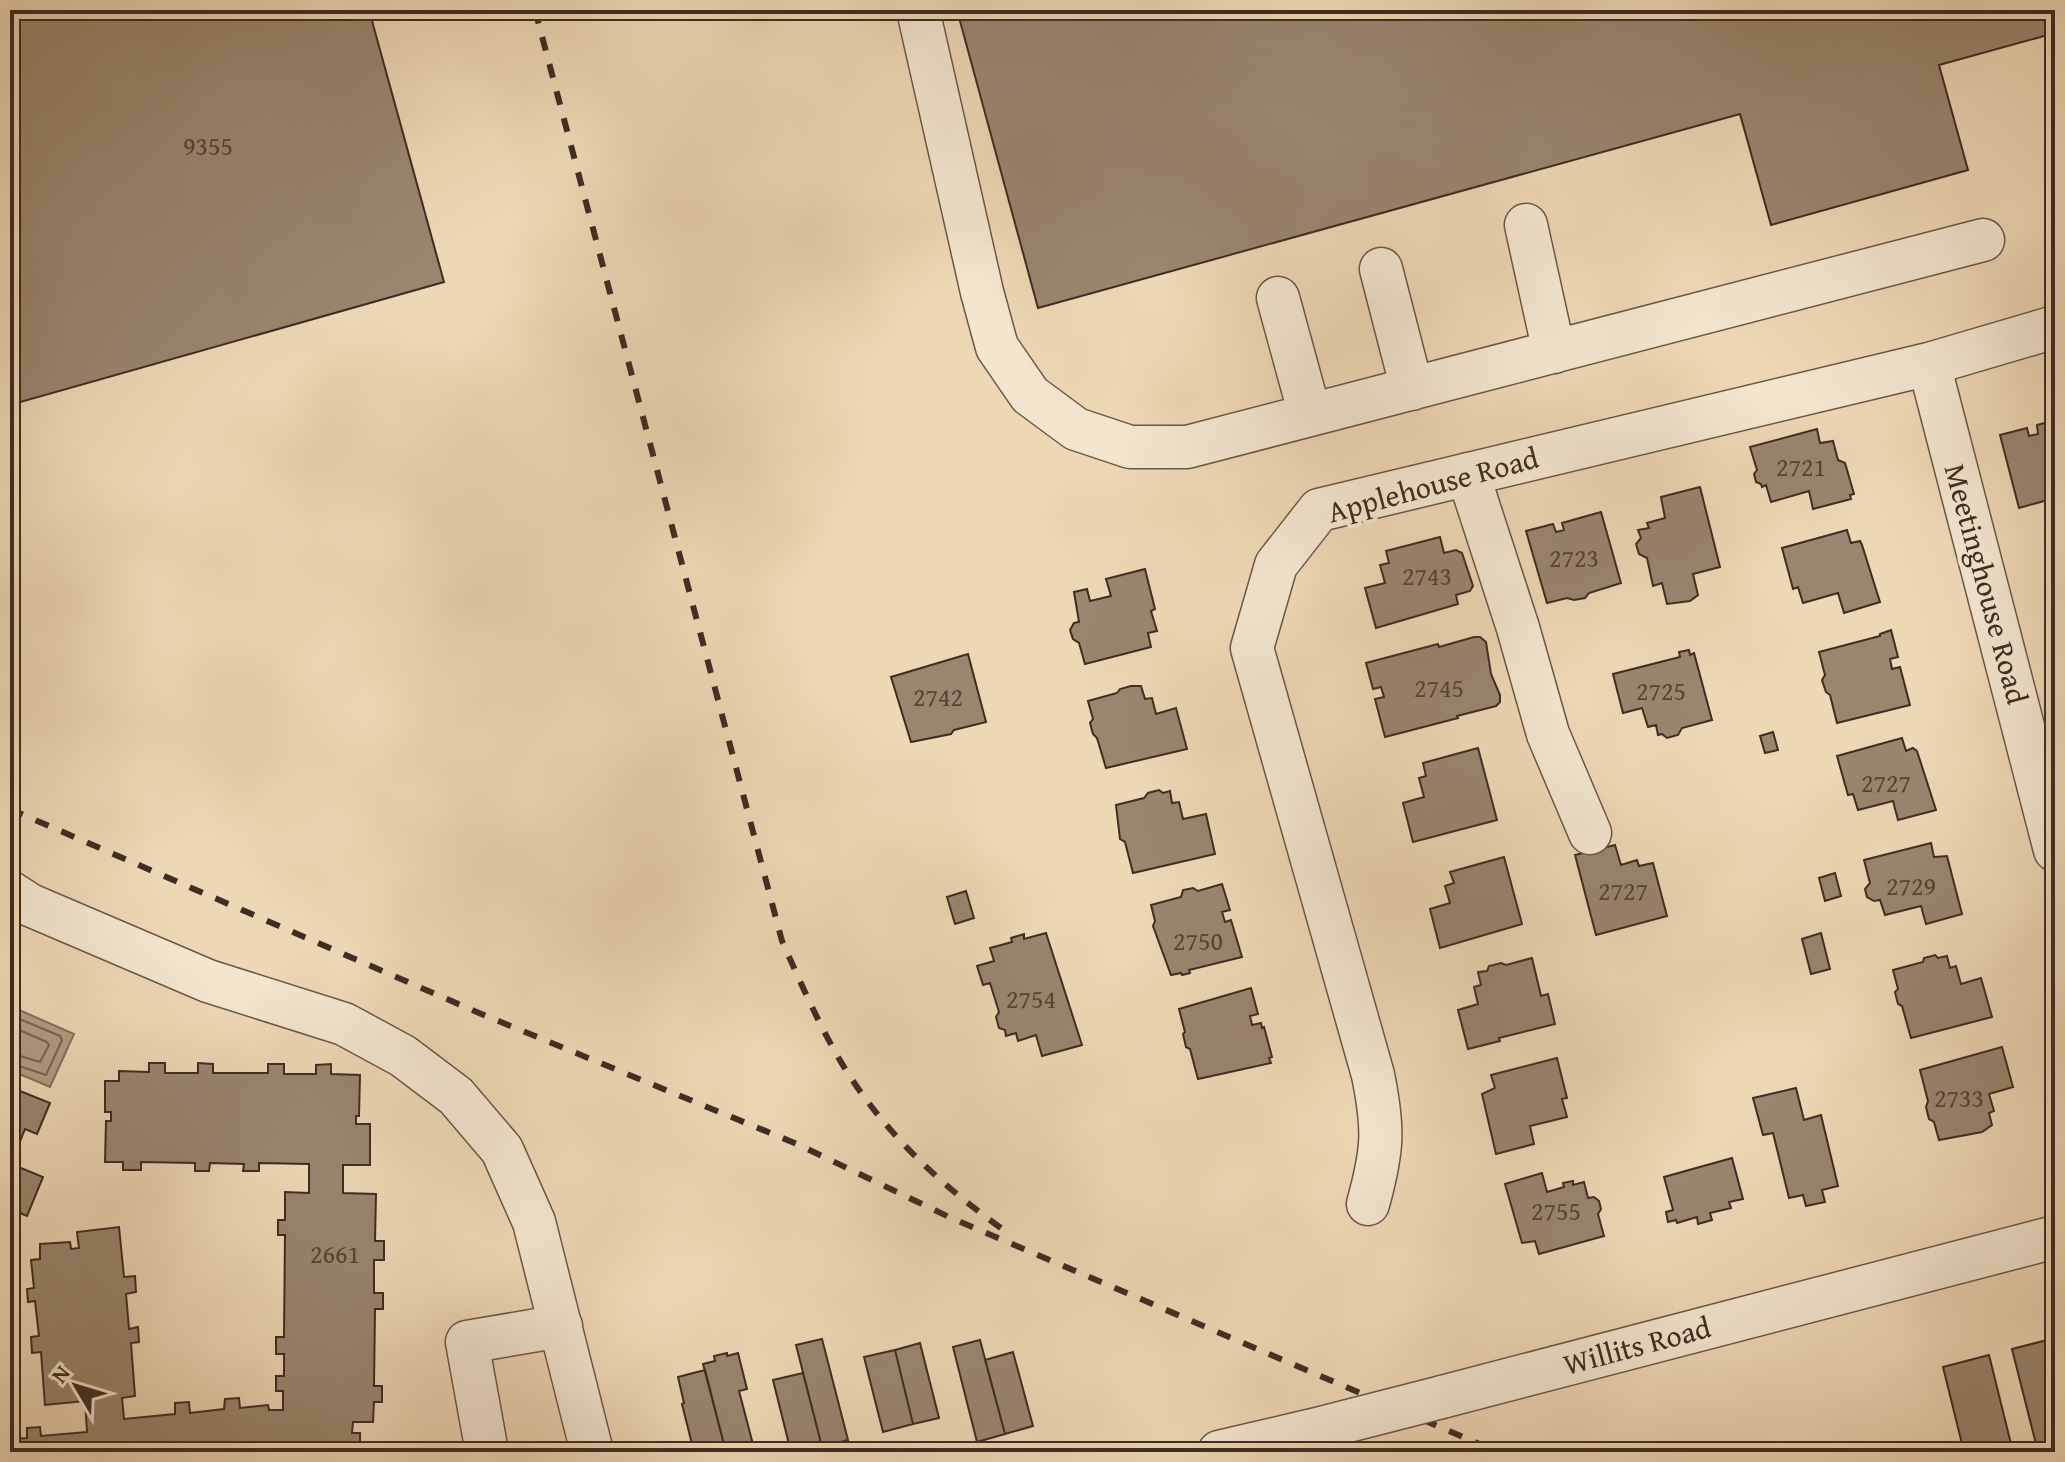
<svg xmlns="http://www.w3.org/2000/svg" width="2065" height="1462" font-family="'Gentium Book Plus',serif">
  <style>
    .water { fill: #b29d83; stroke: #84705d; stroke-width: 2 }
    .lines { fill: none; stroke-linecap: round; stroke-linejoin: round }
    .shore { stroke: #786453; stroke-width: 2 }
    .building { fill: #9a856f; stroke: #3f2c23; stroke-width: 2 }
    .minor-casing { stroke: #6b5748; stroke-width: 45 }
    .minor { stroke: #f4e5cf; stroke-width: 42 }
    .rail { stroke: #3f2c23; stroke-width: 6; stroke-dasharray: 14 14; stroke-linecap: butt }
    .minor-bridge-casing { stroke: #6b5748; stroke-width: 45; stroke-linecap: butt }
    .minor-bridge { stroke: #f4e5cf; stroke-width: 42 }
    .labels { text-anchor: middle; stroke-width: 8; stroke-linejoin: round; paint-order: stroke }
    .number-label { font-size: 26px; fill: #564236 }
    .street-label { font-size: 30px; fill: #3f2c23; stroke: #f4e5cf }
  </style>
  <rect width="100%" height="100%" fill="#eed7b5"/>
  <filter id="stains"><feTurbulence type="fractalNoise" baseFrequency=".0025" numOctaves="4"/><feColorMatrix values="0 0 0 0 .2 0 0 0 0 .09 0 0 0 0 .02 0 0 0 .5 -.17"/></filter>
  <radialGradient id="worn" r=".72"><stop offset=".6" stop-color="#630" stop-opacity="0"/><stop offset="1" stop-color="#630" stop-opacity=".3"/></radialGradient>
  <path class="water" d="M10 1006 74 1034 50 1087 10 1070Z"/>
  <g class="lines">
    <path class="shore" d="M10 1015 60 1036 62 1040 46 1075 10 1063
      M10 1026 47 1042 49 1045 40 1062 10 1053"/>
  </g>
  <path class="building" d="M10 10H369L444 282 10 405Z
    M957 10H2055V33L1939 65 1968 170 1771 225 1740 114 1038 308Z
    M2055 420V498L2019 508 2000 435 2027 428 2029 436 2038 434 2037 425Z
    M1817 429 1820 443 1833 441 1838 460 1845 463 1854 494 1850 495 1851 499 1813 509 1809 491 1771 502 1766 485 1762 487 1761 484 1756 482 1754 474 1757 470 1750 447Z
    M1700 487 1720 567 1693 574 1698 595 1690 601 1667 604 1662 583 1653 586 1647 558 1639 554 1636 544 1641 538 1638 530 1649 528 1647 523 1665 518 1661 497Z
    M1601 512 1621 583 1589 593 1585 598 1574 600 1567 598 1547 603 1526 531 1553 524 1556 532 1564 530 1562 523Z
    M1847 530 1851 543 1860 541 1862 545 1880 602 1844 613 1838 593 1803 603 1798 587 1793 589 1782 548Z
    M1440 537 1444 553 1456 550 1462 553 1473 586 1470 591 1456 595 1458 604 1376 628 1365 588 1385 583 1380 565 1389 563 1386 551Z
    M1145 569 1155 609 1151 611 1157 631 1148 633 1151 647 1085 664 1079 643 1073 639 1070 630 1074 623 1079 622 1074 592 1087 589 1090 601 1111 596 1106 579Z
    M1891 630 1898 657 1890 659 1892 669 1900 667 1910 705 1837 723 1830 695 1826 692 1822 680 1825 675 1819 652 1880 636V634Z
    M1474 637H1480L1486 642 1491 674 1500 695V702L1496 706 1457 716 1458 718 1385 737 1375 699 1384 697 1381 687 1373 689 1366 663 1438 644 1439 647Z
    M1689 650 1690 655 1694 653 1712 720 1682 728 1678 735 1667 738 1662 734 1658 735 1656 725 1648 727 1642 708 1623 713 1613 674 1680 657 1679 652Z
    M968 654 986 722 954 730 951 734 911 742 891 677Z
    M1131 686H1141L1145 699 1152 698 1156 714 1176 708 1187 749 1106 768 1097 738 1093 734 1090 723 1093 719 1088 701 1117 693 1120 689Z
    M1773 732 1778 750 1765 753 1760 736Z
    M1902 738 1906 751 1913 748 1917 751 1936 810 1898 820 1893 801 1858 810 1853 794 1848 795 1837 756Z
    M1478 748 1497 820 1413 842 1403 803 1424 797 1419 778 1426 776 1423 763Z
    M1159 790 1163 793 1170 791 1172 803 1179 802 1183 819 1206 814 1215 854 1133 873 1125 842 1120 839 1116 805 1144 798 1148 793Z
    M1931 843 1934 857 1947 856 1962 914 1926 924 1921 906 1885 915 1880 900 1874 901 1867 897 1865 889 1870 883 1864 860Z
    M1615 845 1621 865 1637 860 1639 866 1653 863 1667 916 1596 935 1575 855Z
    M1504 857 1522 924 1440 948 1430 909 1450 903 1445 886 1454 883 1450 872Z
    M1835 873 1841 896 1825 901 1819 878Z
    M1222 884 1230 910 1222 912 1225 922 1231 920 1242 957 1189 970 1190 973 1182 975 1181 973 1171 975 1153 926 1155 921 1151 905 1181 897 1183 890 1193 888 1198 891Z
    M966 891 974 918 955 924 947 897Z
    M1046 933 1082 1045 1042 1056 1036 1035 1018 1041 1016 1033 1006 1036 1005 1030 999 1028 996 1017 999 1012 990 983 983 985 977 966 994 961 990 948 1012 942 1011 938 1024 934V939Z
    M1821 933 1830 969 1811 974 1802 939Z
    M1935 955 1938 958 1947 956 1950 968 1956 966 1961 984 1981 978 1992 1017 1911 1038 1902 1006 1898 1004 1895 992 1898 989 1893 970 1923 962 1924 958Z
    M1532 958 1541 996 1548 994 1555 1024 1499 1038 1500 1041 1468 1049 1458 1010 1478 1004 1474 987 1481 985 1478 972 1487 971 1489 966 1501 963 1506 965Z
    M1251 988 1258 1014 1250 1016 1252 1025 1261 1023 1262 1028 1264 1027 1272 1057 1269 1058 1271 1063 1198 1079 1190 1049 1186 1047 1183 1034 1185 1032 1179 1009Z
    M2002 1047 2013 1087 1989 1094 1994 1111 1989 1113 1992 1125 1982 1132 1939 1140 1934 1122 1929 1119 1926 1107 1928 1101 1920 1070Z
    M1557 1058 1567 1098 1562 1099 1567 1117 1530 1126 1534 1144 1496 1154 1482 1094 1495 1088 1491 1075Z
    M149 1063H165V1073H198V1063L213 1064V1073H268V1064H284V1074H316V1065L331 1064V1074L360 1075 359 1116H356V1124H370V1165H343V1193L376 1194 375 1241H384V1260H374V1293H383V1309H375L374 1386H382V1402H374L373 1422H353L352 1433H360V1452H10V1439L27 1438V1428L40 1427 41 1436 87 1432 85 1401 45 1405 41 1352 32 1353 31 1337 39 1336 35 1301 28 1302 27 1289 34 1288 31 1260 40 1259V1244L70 1242 71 1249 79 1248 77 1232 119 1227 124 1277 135 1276 136 1292 126 1294 129 1329 138 1327 139 1342 131 1343 135 1396 122 1398 124 1419 175 1414V1403L189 1402 190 1413 224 1409 225 1399 239 1398 240 1408 268 1405 269 1410H283V1391H276V1376H284V1354H276V1337H284L285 1235H278V1220H285V1192L309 1193V1164L259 1163V1171H243L244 1164 210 1163 209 1171H195V1163L141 1162V1170H123V1162H105L106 1121H111V1112H105V1081H119V1071L149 1072Z
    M10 1087 50 1103 37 1134 25 1129 11 1164 43 1177 27 1216 10 1209Z
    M1796 1088 1804 1120 1821 1115 1838 1186 1822 1190 1825 1202 1806 1206 1803 1195 1789 1198 1773 1133 1763 1135 1753 1098Z
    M1732 1158 1743 1199 1729 1202 1731 1208 1710 1213 1712 1220 1698 1224 1697 1217 1677 1223 1676 1220 1668 1222 1666 1212 1673 1210 1664 1177Z
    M1542 1173 1547 1192 1564 1187 1563 1183 1573 1181V1185L1584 1182 1588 1198 1594 1197 1599 1201 1601 1209 1598 1214 1604 1236 1539 1254 1535 1241 1522 1243 1505 1184Z
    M2055 1338V1448L2038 1452 2012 1349Z
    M822 1339 848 1440 822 1447 796 1345Z
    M980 1340 1005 1434 977 1442 953 1347Z
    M920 1343 939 1418 913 1424 895 1350Z
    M895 1350 913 1424 883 1432 864 1357Z
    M1013 1352 1033 1426 1005 1434 985 1360Z
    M727 1353V1356L738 1353 747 1389 739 1391 755 1452H726L703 1364 715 1361 714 1356Z
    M1989 1355 2013 1452H1964L1943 1367Z
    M705 1370 726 1452H694L682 1404 684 1403 678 1377Z
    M803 1373 822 1447 791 1452 773 1380Z"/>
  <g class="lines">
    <g class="minor-casing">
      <path id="minor" d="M918 10 982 292 997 347 1030 395 1076 429 1130 447H1187L1983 240
        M1526 225 1554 352
        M1381 269 1412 389
        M1278 298 1310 415
        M1929 364 2055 850
        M1468 474 1518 628 1548 734 1590 833
        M10 892 30 905 208 981 344 1024 403 1056 456 1096 502 1150 534 1222 592 1452
        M1368 1204C1383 1150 1384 1129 1373 1075L1252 648 1276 565 1319 510 1929 364 2055 327
        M1442 1397 2055 1237
        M487 1452 467 1342 561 1326
        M1219 1452 1313 1430"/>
    </g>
    <use href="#minor" class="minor"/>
    <path class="rail" d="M535 10 782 941C800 981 818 1023 841 1062 884 1134 944 1188 1012 1236
      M10 809 479 1013 797 1144 949 1217 1498 1452"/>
    <g class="minor-bridge-casing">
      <path id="minor-bridge" d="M1313 1430 1442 1397"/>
    </g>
    <use href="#minor-bridge" class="minor-bridge"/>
  </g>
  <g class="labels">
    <g class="number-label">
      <text x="208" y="155">9355</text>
      <text x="1801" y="476">2721</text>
      <text x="1574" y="567">2723</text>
      <text x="1427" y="585">2743</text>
      <text x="1439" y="697">2745</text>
      <text x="1661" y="700">2725</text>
      <text x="938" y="706">2742</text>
      <text x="1886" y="792">2727</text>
      <text x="1911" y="895">2729</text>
      <text x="1623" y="900">2727</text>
      <text x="1198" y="950">2750</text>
      <text x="1031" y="1008">2754</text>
      <text x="1959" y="1107">2733</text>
      <text x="1556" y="1220">2755</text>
      <text x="335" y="1263">2661</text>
    </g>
    <g class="street-label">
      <text transform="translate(1433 485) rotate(-15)" y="10">Applehouse Road</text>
      <text transform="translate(1986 584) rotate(75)" y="10">Meetinghouse Road</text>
      <text transform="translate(1637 1346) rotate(-15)" y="10">Willits Road</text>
    </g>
  </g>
  <rect width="2065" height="1462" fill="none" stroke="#eed7b5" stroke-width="40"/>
  <rect x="12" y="12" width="2041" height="1438" fill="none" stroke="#3f2c23" stroke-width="4"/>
  <rect x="20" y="20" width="2025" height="1422" fill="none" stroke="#3f2c23" stroke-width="2"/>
  <g transform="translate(76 1386) rotate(308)" stroke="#f4e5cf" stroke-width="6" paint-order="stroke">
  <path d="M0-6L14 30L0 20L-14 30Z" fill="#3f2c23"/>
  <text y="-12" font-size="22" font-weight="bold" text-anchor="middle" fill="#3f2c23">N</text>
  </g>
  <rect width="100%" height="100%" filter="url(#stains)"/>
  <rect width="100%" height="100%" fill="url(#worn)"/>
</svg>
